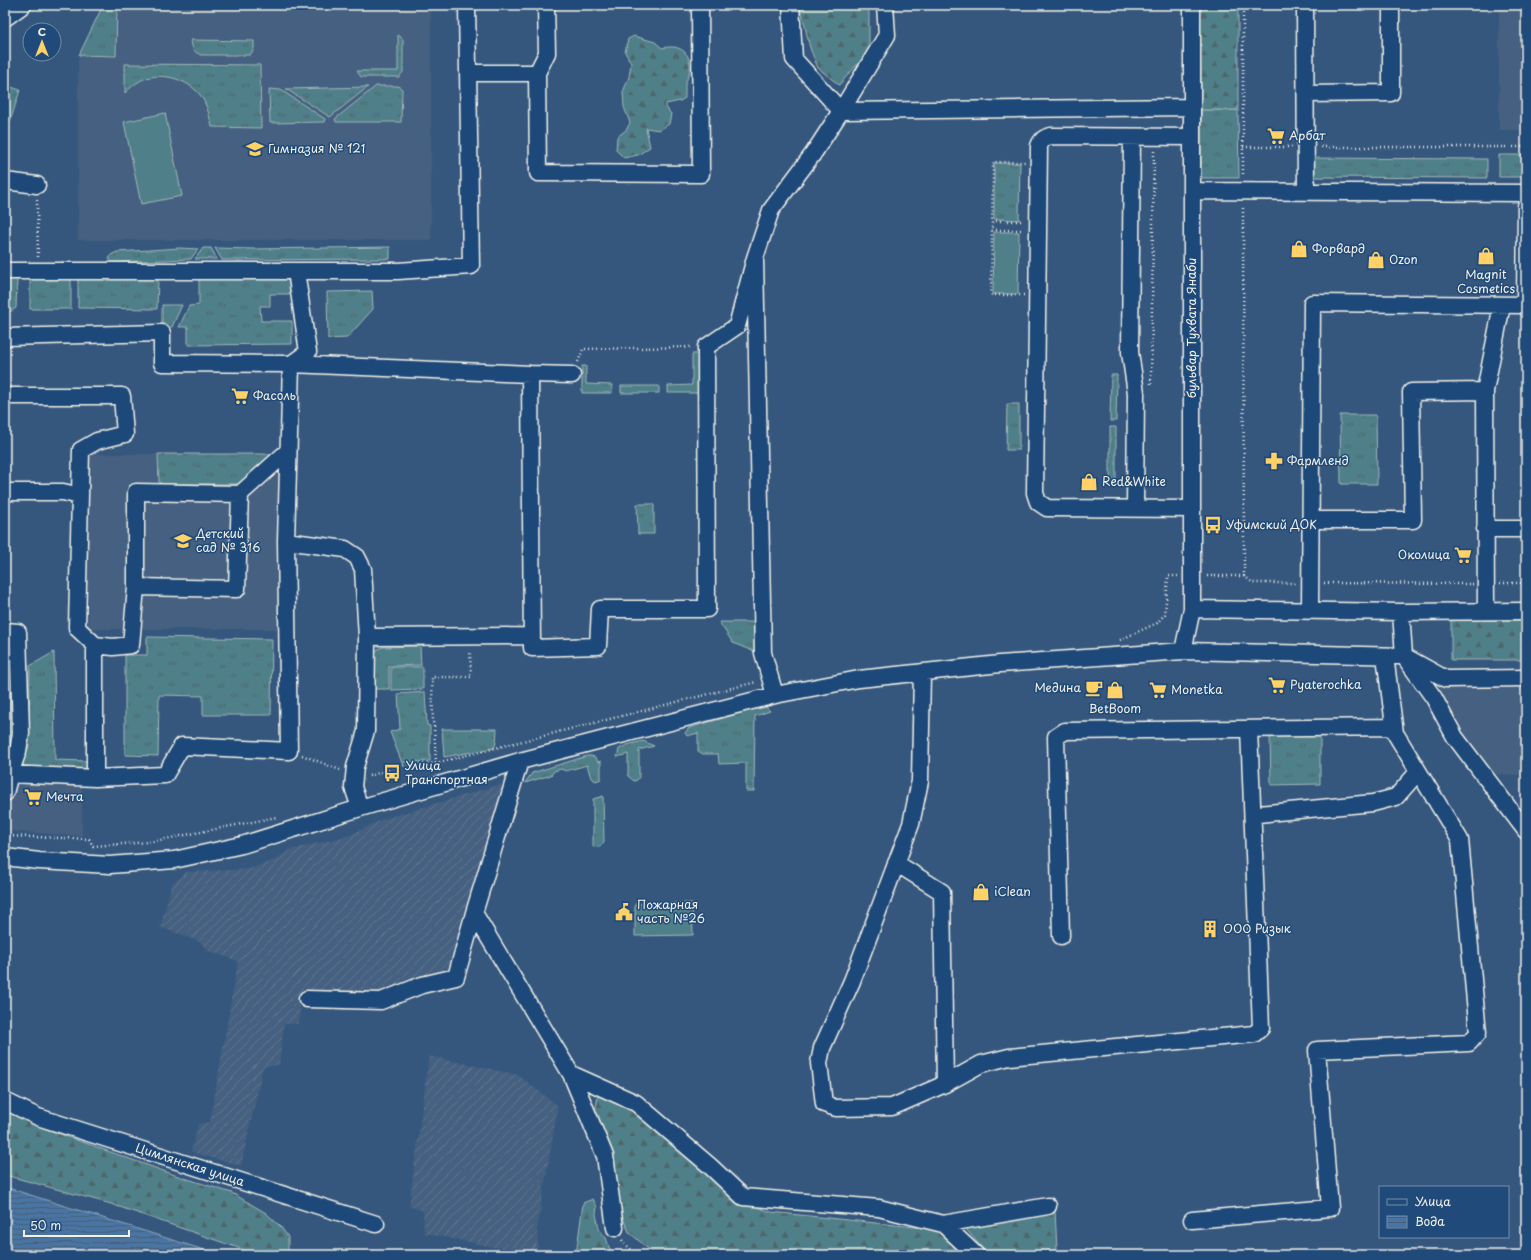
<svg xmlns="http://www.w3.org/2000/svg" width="1531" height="1260" font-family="'Playpen Sans',sans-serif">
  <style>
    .built { fill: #446080 }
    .industrial { fill: url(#industrial-furrows) }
    .grass { fill: url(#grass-tufts); stroke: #a2b8b8 }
    .forest { fill: url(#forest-firs); stroke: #a2b8b8 }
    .pitch { fill: #507f89; stroke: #a2b8b8 }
    .water { fill: url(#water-rules); stroke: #8da7bf }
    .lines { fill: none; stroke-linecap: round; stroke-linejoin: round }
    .minor-casing { stroke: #f4f1e8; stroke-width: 19 }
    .path { stroke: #f4f1e8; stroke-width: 2.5; stroke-dasharray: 1 3; stroke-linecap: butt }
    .minor { stroke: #1f4a7a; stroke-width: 16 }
    .labels { text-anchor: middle; stroke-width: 3; stroke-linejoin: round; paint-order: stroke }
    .poi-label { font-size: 12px; fill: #f4f1e8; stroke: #1f4a7a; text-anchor: start }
    .street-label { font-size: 12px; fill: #f4f1e8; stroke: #1f4a7a }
  </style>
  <defs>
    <pattern id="industrial-furrows" width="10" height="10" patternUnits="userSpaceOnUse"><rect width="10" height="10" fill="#446080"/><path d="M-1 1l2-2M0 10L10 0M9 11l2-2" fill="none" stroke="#607792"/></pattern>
    <pattern id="grass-tufts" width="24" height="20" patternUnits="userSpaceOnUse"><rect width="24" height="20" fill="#507f89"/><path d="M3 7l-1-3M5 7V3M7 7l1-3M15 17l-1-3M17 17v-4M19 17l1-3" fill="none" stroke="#4d666b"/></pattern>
    <pattern id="forest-firs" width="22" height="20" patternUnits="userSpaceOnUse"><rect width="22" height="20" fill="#507f89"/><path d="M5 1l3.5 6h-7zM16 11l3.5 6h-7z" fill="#4d666b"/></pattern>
    <pattern id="water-rules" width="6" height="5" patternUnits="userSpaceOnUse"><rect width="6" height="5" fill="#4975a4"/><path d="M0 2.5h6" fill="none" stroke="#495e75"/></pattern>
  </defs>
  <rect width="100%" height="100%" fill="#35577e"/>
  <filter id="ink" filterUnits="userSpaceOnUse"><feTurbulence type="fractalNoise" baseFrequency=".025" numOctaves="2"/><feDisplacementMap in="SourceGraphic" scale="8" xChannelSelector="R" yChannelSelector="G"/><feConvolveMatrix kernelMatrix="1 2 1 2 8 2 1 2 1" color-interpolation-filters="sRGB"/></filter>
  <g filter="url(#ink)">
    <path class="built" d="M103 5H431V240H78V58Z
      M1499 5H1526V130H1499Z
      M88 454H279V629H88Z
      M1526 682V775L1488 774 1436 688 1445 683Z
      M10 779 82 780V836L5 831V804Z"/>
    <path class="industrial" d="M505 783 449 971 384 995 302 994 298 1024H284L279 1065 263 1067 241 1166 191 1152 198 1124 210 1122 238 961 208 951 200 942 160 927 172 884 186 872 249 869 274 860 290 850 350 835 383 819Z
      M429 1056 518 1075 558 1106 537 1230 538 1249 534 1253H523L424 1233 423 1211 409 1206Z"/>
    <path class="grass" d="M103 5H117L116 56 79 55Z
      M398 35 403 39V72L399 77H361L357 71H398Z
      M191 40 254 41V49L250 55H201C193 52 192 48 191 40Z
      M125 64 260 65 261 128 212 127C210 118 208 109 204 101 194 82 167 72 147 78 139 80 131 87 125 93Z
      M5 85 20 90 10 122 5 121Z
      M376 86H398L402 89 401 122H336L335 119Z
      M368 87 330 117 286 89Z
      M269 89 281 90 325 119 324 122 270 123Z
      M1201 110H1238L1239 178H1201Z
      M1499 155H1526V177H1499Z
      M1310 158 1487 159V178L1310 177Z
      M994 163H1020L1019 220 994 219Z
      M390 247V259L222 260 215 248 253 249Z
      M180 248 198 249 191 259 113 262 109 259 111 255 117 252Z
      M203 248H211L217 259H195Z
      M5 274H10L17 280 16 308 8 313H5Z
      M30 276 71 277V309H30Z
      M78 276 158 277 157 309 78 308Z
      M199 276H290V294H270V306H260L261 321H292V344L188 345V327H179L189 306 199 305Z
      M372 291 373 309 347 338 328 339 327 292Z
      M162 305H182L172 327H162Z
      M692 354H699V390L697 393H668V386L692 385Z
      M582 366H586V384L612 385V393H582Z
      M1111 375H1117L1116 421H1110Z
      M621 386H659V393H621Z
      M1007 404H1019V450H1006Z
      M1340 415H1376L1377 484H1341Z
      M1110 427H1116V483H1110Z
      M158 454H275L240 484H163L159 482Z
      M637 504H654V534H638Z
      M719 622H754L755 652 733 643Z
      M147 637 272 639 271 715H203V696L159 695 158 756 125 755V655H147Z
      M420 646 421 665 389 666V689H374L373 652 382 647Z
      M54 652 55 760 87 761 91 769H26L22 763 29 746 30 666Z
      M5 660H11L15 733 5 736Z
      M391 667H423V689L391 690Z
      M425 692 427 725 430 726V761L407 762 402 763 390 732 400 729 398 694Z
      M765 706 770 711 755 716 754 791H746V763L719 764 718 754H703L698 751V733L687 736 685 733 689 728Z
      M442 729H497L496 743 494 748 444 757Z
      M1270 735H1320V784L1271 785Z
      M643 741 654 746 639 750V777L637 780 634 781 628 776V754L617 757 619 749 627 745Z
      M587 756H592L596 758 598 762 601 761V779L596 781 591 778 587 765 566 771 561 769 554 771 551 775 525 783 532 773Z
      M603 796 604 842 601 846 593 847V799Z"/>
    <path class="forest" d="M800 5H869V51L839 85 818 68 810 48Z
      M1200 5H1238V110H1201Z
      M634 36 655 42 662 48C679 44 691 51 690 70 689 76 686 80 685 85 685 89 685 94 685 98L680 101 666 104V107L671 114 669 124 659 130 646 128 650 147 638 155 624 158 616 150 617 137 626 130 630 123 624 107 623 92 629 77 631 63 625 52 628 39Z
      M1451 620H1526V660H1451Z
      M609 1094 635 1109 735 1199 771 1212 943 1230 968 1255H655L629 1232 619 1209 615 1185 614 1156 604 1144 595 1112 598 1096Z
      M5 1111 43 1128 175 1175 232 1193 266 1213 281 1227 288 1237V1253L275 1255H259L111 1204 5 1175Z
      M593 1199 597 1207 596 1214 599 1229 606 1238 609 1247 614 1255H573L577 1248 583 1203Z
      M1055 1210 1057 1250 1059 1255H988L966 1229Z"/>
    <path class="pitch" d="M165 113 182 196 141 204 124 122Z
      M994 232H1019L1018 294H993Z
      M692 903 693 935 635 936V904Z"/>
    <path class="water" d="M5 1187 220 1255H5Z"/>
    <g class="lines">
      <g class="minor-casing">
        <path id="minor" d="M791 5 794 59 841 111 887 35 885 5
          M1305 5 1306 191
          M5 18 23 5
          M468 73H537L538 173 701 174 700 5
          M537 73 547 53 546 5
          M1306 94 1391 93V7L1393 5
          M1132 137 1130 352 1136 393 1135 509
          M5 181 37 185
          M1192 191 1526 193
          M5 271H398L471 266 467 5
          M5 337 162 333V363L291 364 286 541 289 751 182 746 165 775 95 778
          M291 364 530 374 532 648 598 646 600 609H707L706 347 737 326 755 258
          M291 364 308 352 296 271
          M530 374 572 375
          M5 396H122L125 434 97 441 81 450 77 628 95 645V778L10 774 18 751 21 733 18 632 5 631
          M5 492H63L80 496
          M1192 509 1047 508 1038 502 1035 493 1039 146C1041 140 1045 137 1051 136L1192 137
          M1311 520H1413L1411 392 1485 391
          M1485 529H1526
          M286 541 345 549 357 557 363 569 367 637 366 731 355 767 353 787 360 808
          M136 587V492L240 494
          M1192 609 1401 612 1526 611
          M1310 611 1312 303 1525 305 1526 206
          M1486 611 1485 391 1502 305
          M1401 612 1404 656
          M367 637 532 636
          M95 645 113 647 131 645 136 587 237 589 240 494 288 451
          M1183 651 1192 609V5
          M1406 659 1434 698 1455 737 1526 831
          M922 672 920 781 911 824 852 981 822 1048 819 1063 824 1104 836 1108 892 1107 945 1084 981 1064 1009 1057 1254 1034 1261 1028 1249 729
          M775 695 763 653 755 258 771 210 813 154 841 111 1192 107
          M5 772 10 774 5 793
          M1258 814 1373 803 1396 797 1418 772
          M5 857 39 861 110 865 174 860 242 845 360 808 520 761 775 695 859 679 1000 664 1183 651 1404 656 1446 679 1526 678
          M896 863 942 892 945 1084
          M474 913 571 1074 636 1103 710 1166 743 1197 879 1208 943 1224 976 1255
          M1061 936 1056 737 1065 731 1394 727
          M307 999 381 1001 422 985 456 977 474 913 520 761
          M571 1074 605 1156 615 1228
          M5 1101 38 1117 376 1224
          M1192 1220 1330 1208 1317 1050 1469 1043 1478 1033 1460 840 1395 733 1385 656
          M943 1224 1048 1206"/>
      </g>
      <path class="path" d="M1243 5V176
        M1243 147H1292
        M1321 147H1526
        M37 200 38 257
        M992 221H1024
        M992 230H1024
        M1024 295H992L991 294 993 162H1025
        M578 362 583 349 692 347
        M1151 384 1154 151
        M1207 576H1244L1243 205
        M1244 576 1253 583H1297
        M1324 583 1473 584
        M1500 583H1526
        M1120 640 1157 623 1165 614 1168 576H1178
        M302 755 340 770
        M436 763 434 726 433 722 432 677H471L470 651
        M369 776 405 765 436 763 756 682
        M5 836 89 839 93 846 150 842 277 817
        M622 1240 624 1243 637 1255"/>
      <use href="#minor" class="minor"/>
    </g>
  </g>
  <defs>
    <g id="supermarket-bare" transform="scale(1.38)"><path d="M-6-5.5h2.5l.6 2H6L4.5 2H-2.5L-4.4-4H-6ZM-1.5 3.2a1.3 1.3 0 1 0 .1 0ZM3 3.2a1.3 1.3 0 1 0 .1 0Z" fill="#ffd166" stroke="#1f4a7a" stroke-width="2.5" paint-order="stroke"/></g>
    <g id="school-bare" transform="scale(1.38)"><path d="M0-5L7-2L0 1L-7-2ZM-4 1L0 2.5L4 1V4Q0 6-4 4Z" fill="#ffd166" stroke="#1f4a7a" stroke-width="2.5" paint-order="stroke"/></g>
    <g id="shop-bare" transform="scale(1.38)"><path d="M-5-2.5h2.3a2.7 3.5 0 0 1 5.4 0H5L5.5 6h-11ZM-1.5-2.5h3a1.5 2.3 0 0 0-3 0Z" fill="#ffd166" stroke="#1f4a7a" stroke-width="2.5" paint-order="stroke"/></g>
    <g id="pharmacy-bare" transform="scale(1.38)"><path d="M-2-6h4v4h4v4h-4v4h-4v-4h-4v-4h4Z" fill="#ffd166" stroke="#1f4a7a" stroke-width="2.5" paint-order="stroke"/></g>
    <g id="bus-bare" transform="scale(1.38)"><path d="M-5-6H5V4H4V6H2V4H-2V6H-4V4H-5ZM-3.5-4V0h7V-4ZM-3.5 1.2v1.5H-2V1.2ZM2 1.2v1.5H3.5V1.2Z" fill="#ffd166" stroke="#1f4a7a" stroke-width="2.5" paint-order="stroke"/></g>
    <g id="cafe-bare" transform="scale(1.38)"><path d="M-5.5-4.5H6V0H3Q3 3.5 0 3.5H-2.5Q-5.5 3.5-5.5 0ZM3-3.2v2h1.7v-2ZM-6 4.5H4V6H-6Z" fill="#ffd166" stroke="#1f4a7a" stroke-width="2.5" paint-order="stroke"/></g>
    <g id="civic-bare" transform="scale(1.38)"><path d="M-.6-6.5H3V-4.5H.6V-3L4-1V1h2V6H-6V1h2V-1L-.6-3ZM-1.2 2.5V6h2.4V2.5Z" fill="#ffd166" stroke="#1f4a7a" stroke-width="2.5" paint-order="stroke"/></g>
    <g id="building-bare" transform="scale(1.38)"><path d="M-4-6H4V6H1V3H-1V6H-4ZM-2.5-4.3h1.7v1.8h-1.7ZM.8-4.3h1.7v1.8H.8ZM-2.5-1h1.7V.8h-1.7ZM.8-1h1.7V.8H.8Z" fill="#ffd166" stroke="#1f4a7a" stroke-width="2.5" paint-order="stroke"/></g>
  </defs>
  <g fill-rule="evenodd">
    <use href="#supermarket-bare" x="1276" y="136"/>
    <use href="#school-bare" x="255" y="149"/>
    <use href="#shop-bare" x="1299" y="249"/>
    <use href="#shop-bare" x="1486" y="256"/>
    <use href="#shop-bare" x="1376" y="260"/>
    <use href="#supermarket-bare" x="240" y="396"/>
    <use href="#pharmacy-bare" x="1274" y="461"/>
    <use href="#shop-bare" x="1089" y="482"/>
    <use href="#bus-bare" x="1213" y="525"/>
    <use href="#school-bare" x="183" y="541"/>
    <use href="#supermarket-bare" x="1463" y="555"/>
    <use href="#supermarket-bare" x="1277" y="685"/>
    <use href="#cafe-bare" x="1094" y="688"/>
    <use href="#shop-bare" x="1115" y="690"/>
    <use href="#supermarket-bare" x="1158" y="690"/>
    <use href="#bus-bare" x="392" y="773"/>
    <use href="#supermarket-bare" x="33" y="797"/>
    <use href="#shop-bare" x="981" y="892"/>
    <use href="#civic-bare" x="624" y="912"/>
    <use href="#building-bare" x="1210" y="929"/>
  </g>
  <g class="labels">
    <g class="poi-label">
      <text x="1289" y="140">Арбат</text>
      <text x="268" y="153">Гимназия № 121</text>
      <text x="1312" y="253">Форвард</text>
      <text x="1389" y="264">Ozon</text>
      <text x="1486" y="279" text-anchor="middle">Magnit<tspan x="1486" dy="14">Cosmetics</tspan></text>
      <text x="253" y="400">Фасоль</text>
      <text x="1287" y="465">Фармленд</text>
      <text x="1102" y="486">Red&amp;White</text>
      <text x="1226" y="529">Уфимский ДОК</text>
      <text x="196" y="538">Детский<tspan x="196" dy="14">сад № 316</tspan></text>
      <text x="1450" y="559" text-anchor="end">Околица</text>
      <text x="1290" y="689">Pyaterochka</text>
      <text x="1081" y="692" text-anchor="end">Медина</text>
      <text x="1171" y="694">Monetka</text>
      <text x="1115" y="713" text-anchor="middle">BetBoom</text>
      <text x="405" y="770">Улица<tspan x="405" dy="14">Транспортная</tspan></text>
      <text x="46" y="801">Мечта</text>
      <text x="994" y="896">iClean</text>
      <text x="637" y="909">Пожарная<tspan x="637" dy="14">часть №26</tspan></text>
      <text x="1223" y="933">ООО Ризык</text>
    </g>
    <g class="street-label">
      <text transform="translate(1192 328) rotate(-90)" y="4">бульвар Тухвата Янаби</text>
      <text transform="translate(190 1165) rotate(18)" y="4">Цимлянская улица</text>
    </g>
  </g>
  <rect width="1531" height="1260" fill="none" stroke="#1f4a7a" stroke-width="20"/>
  <rect x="10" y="10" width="1511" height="1240" fill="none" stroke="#f4f1e8" stroke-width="1.5" filter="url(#ink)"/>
  <rect x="1379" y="1186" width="130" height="52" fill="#1f4a7a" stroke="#748da6"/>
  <rect x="1387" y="1199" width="20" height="6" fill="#1f4a7a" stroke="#748da6"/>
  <text x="1415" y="1206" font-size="12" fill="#f4f1e8">Улица</text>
  <rect x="1387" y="1216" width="20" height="12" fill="url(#water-rules)" stroke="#748da6"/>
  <text x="1415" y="1226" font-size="12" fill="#f4f1e8">Вода</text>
  <g transform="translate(42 42)"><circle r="19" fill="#1f4a7a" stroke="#748da6"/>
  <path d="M0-3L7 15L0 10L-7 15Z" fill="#ffd166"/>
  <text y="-6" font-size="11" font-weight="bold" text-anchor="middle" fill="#f4f1e8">С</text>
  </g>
  <path d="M24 1230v6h105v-6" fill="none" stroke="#f4f1e8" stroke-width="2"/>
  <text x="30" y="1230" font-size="12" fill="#f4f1e8" stroke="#1f4a7a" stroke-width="3" paint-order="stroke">50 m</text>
</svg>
